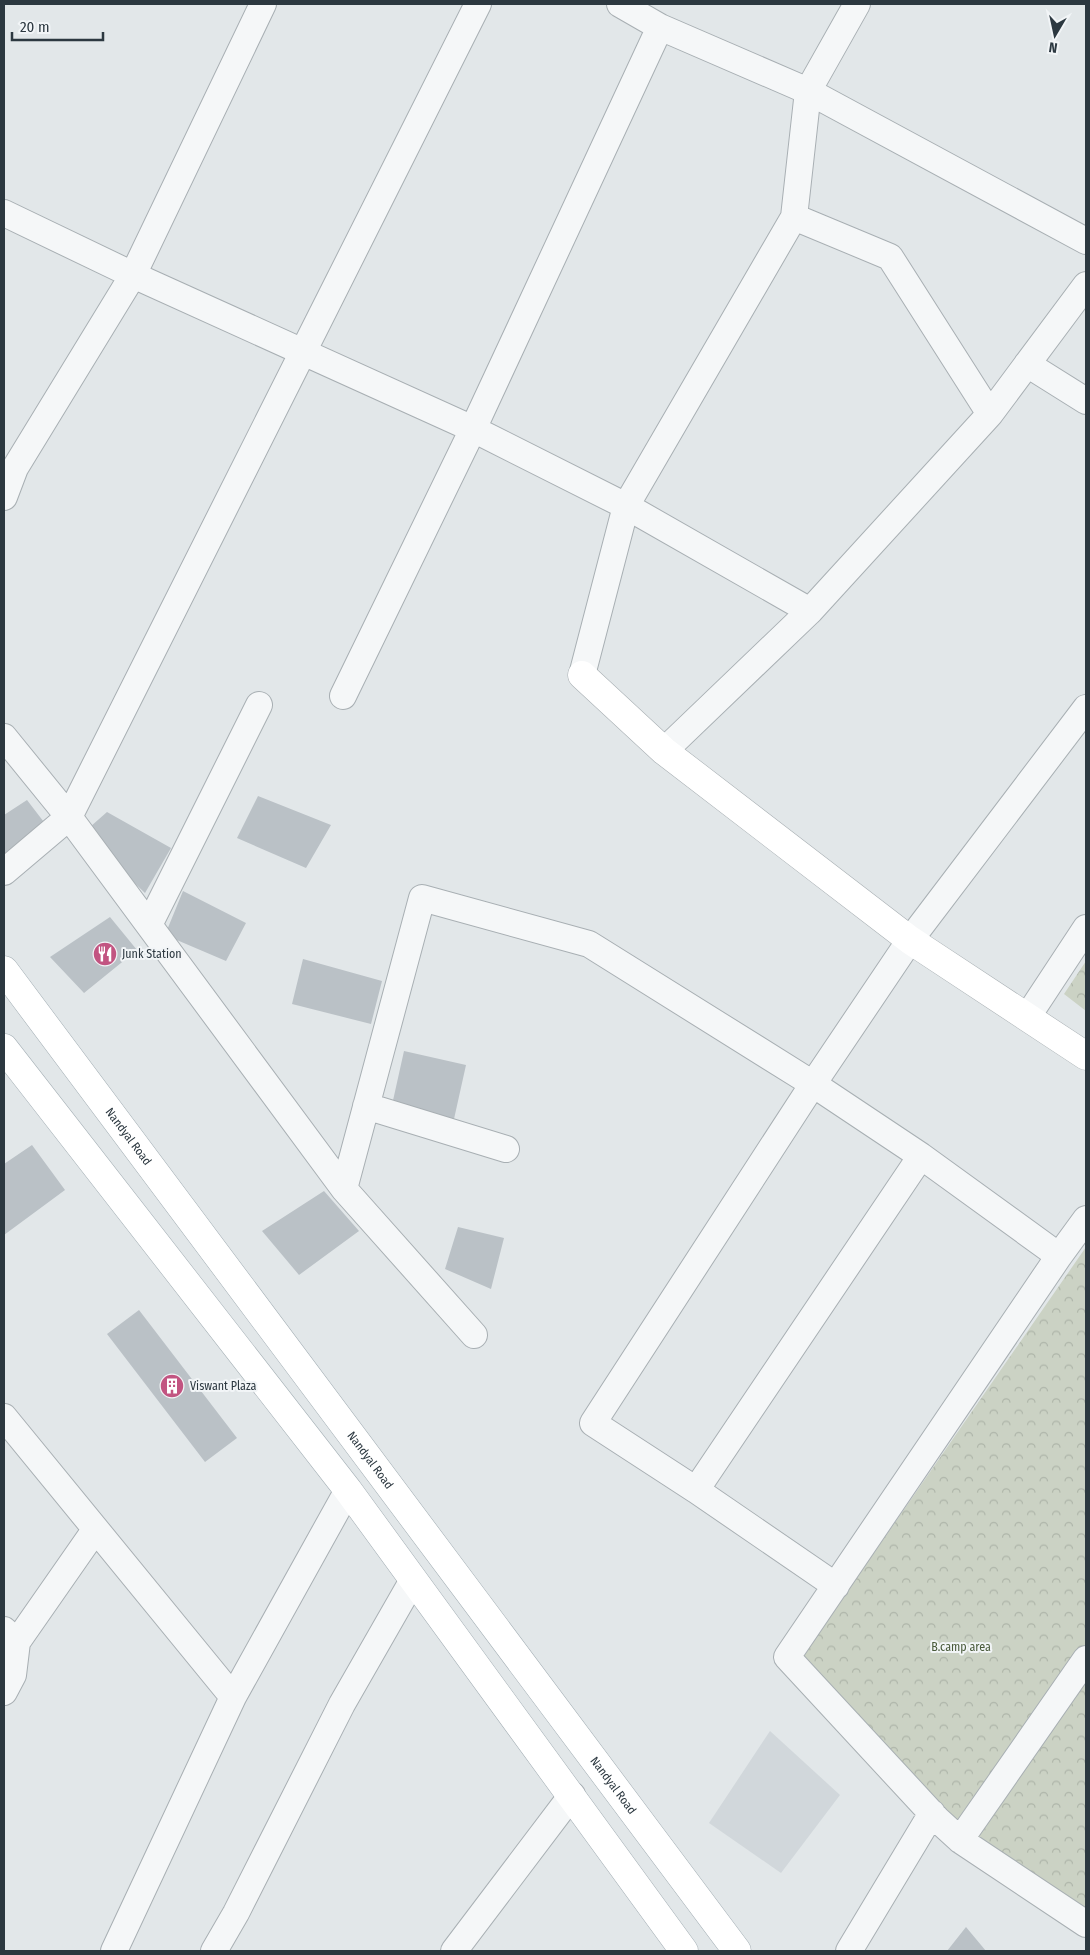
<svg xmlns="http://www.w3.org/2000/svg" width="1090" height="1955" font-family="'Fira Sans Condensed',sans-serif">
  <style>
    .built { fill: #d1d7db }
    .park { fill: url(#park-crowns) }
    .building { fill: #bac1c6 }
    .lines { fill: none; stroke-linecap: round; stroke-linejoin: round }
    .street-casing { stroke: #a8afb3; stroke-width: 28 }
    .secondary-casing { stroke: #a8afb3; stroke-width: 29 }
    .primary-casing { stroke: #a3aeb4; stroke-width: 29 }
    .street { stroke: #f5f7f8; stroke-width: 26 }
    .secondary { stroke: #fff; stroke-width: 28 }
    .primary { stroke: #fff; stroke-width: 28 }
    .labels { text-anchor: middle; stroke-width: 4; stroke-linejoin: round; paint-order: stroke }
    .poi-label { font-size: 12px; fill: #2c3840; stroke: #f2f5f7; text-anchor: start }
    .street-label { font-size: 12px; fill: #2c3840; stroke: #f2f5f7 }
    .park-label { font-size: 12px; fill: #495a3a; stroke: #f2f5f7 }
  </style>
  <defs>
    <pattern id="park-crowns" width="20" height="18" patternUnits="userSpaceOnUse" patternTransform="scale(1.25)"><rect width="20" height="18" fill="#cbd2c4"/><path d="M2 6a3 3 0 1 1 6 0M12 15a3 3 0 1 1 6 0" fill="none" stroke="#aeb5a9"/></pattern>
  </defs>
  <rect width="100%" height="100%" fill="#e2e7e9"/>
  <path class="built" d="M770 1731 840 1795 781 1873 709 1823Z"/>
  <path class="park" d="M1086 961V1011L1064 994Z
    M1086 1247V1910L960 1827 801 1658Z"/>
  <path class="building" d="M258 796 331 825 306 868 237 838Z
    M27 800 50 830 4 863V815Z
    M107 812 171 848 145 893 124 873 90 827Z
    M183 891 246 923 226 961 165 935Z
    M110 917 137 950 84 993 50 957Z
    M303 959 382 981 371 1024 292 1004Z
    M404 1051 466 1065 454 1119 392 1105Z
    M32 1145 65 1190 4 1235V1164Z
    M324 1191 359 1231 299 1275 262 1231Z
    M458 1227 504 1238 491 1289 445 1269Z
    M139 1310 237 1438 205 1462 107 1334Z
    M966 1927 986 1951H947Z"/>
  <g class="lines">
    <g class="street-casing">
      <path id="street" d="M620 4 660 27 808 91 1086 241
        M4 213 133 275 473 429 626 506 810 611
        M794 217 890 257 990 414
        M1027 364 1086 401
        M4 497 15 468 133 275 263 4
        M582 675 626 506 794 217 808 91 857 4
        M343 696 473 429 660 27
        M4 737 69 817 344 1189 474 1335
        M664 751 810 611 990 414 1086 285
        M4 872 69 817 478 4
        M149 925 259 705
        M1028 1016 1086 928
        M366 1106 506 1149
        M344 1189 422 898 589 944 813 1084 921 1156 1059 1256
        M1086 1219 1059 1256 787 1657 937 1819 960 1840 1086 1924
        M4 1417 233 1697
        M696 1490 593 1423 813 1084 910 940 1086 708
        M836 1586 696 1490 921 1156
        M17 1642 95 1530
        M4 1692 13 1675 17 1642 4 1630
        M960 1840 1086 1659
        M114 1951 233 1697 348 1490
        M214 1951 236 1913 342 1704 413 1580
        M454 1951 572 1795
        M849 1951 932 1813"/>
    </g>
    <g class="secondary-casing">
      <path id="secondary" d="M582 675 664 751 910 940 1086 1056"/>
    </g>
    <g class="primary-casing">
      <g id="primary">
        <path id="s1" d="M4 970 737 1951"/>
        <path d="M4 1048 348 1490 684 1951"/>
      </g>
    </g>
    <use href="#street" class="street"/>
    <use href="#secondary" class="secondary"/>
    <use href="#primary" class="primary"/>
  </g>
  <defs>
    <g id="restaurant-disc" transform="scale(1.25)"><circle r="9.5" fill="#c25481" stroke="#f2f5f7"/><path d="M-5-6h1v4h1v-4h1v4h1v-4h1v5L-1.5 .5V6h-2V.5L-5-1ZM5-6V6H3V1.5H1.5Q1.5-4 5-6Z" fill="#fff"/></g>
    <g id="building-disc" transform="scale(1.25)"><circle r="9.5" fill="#c25481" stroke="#f2f5f7"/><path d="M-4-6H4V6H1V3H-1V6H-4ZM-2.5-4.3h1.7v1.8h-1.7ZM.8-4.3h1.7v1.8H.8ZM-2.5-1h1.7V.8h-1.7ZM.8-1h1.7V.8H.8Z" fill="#fff"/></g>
  </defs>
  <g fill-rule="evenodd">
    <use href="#restaurant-disc" x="105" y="954"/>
    <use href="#building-disc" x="172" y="1386"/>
  </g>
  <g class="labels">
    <g class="poi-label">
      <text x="122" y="958">Junk Station</text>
      <text x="190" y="1390">Viswant Plaza</text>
    </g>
    <g class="street-label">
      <text dy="4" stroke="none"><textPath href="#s1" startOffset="208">Nandyal Road</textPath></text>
      <text dy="4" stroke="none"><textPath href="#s1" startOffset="612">Nandyal Road</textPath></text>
      <text dy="4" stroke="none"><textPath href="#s1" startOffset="1018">Nandyal Road</textPath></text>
    </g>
    <g class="park-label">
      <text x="961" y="1651">B.camp area</text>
    </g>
  </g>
  <rect width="1090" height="1955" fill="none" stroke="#2c3840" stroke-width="10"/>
  <g transform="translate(1055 35) rotate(189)" stroke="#f2f5f7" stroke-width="4" paint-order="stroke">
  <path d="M0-4L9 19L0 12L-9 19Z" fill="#2c3840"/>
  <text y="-8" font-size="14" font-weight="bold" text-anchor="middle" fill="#2c3840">N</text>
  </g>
  <path d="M12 32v8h91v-8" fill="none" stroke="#2c3840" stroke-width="2.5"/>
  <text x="20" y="32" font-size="15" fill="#2c3840" stroke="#f2f5f7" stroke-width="4" paint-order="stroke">20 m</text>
</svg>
